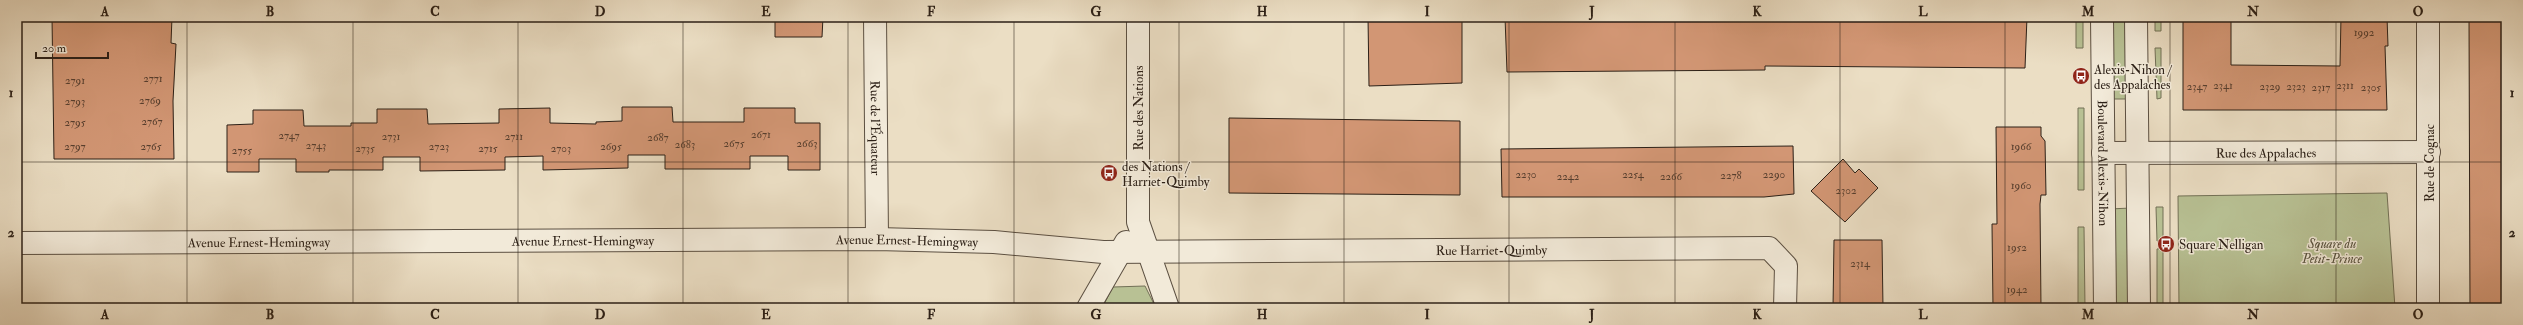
<svg xmlns="http://www.w3.org/2000/svg" width="2523" height="325" font-family="'IM FELL Double Pica',serif">
  <style>
    .green { fill: #b8c194; stroke: #727056 }
    .building { fill: #d29674; stroke: #2c2017 }
    .lines { fill: none; stroke-linecap: round; stroke-linejoin: round }
    .minor-casing { stroke: #5c5042; stroke-width: 24 }
    .minor { stroke: #f2ead9; stroke-width: 22 }
    .grid { fill: none; stroke: #2c2017; stroke-width: 1; stroke-opacity: 0.55 }
    .labels { text-anchor: middle; stroke-width: 3; stroke-linejoin: round; paint-order: stroke }
    .number-label { font-size: 11px; fill: #563e2e }
    .poi-label { font-size: 13px; fill: #2c2017; stroke: #f2ead9; text-anchor: start }
    .street-label { font-size: 13px; fill: #2c2017; stroke: #f2ead9 }
    .park-label { font-size: 13px; font-style: italic; fill: #56503c; stroke: #f2ead9 }
    .neatline { fill: none; stroke: #2c2017; stroke-width: 1.5 }
    .grid-label { font-size: 13px; text-anchor: middle; font-weight: bold; fill: #2c2017 }
  </style>
  <rect width="100%" height="100%" fill="#ebdec4"/>
  <filter id="stains"><feTurbulence type="fractalNoise" baseFrequency=".005" numOctaves="4"/><feColorMatrix values="0 0 0 0 .2 0 0 0 0 .09 0 0 0 0 .02 0 0 0 .5 -.17"/></filter>
  <radialGradient id="worn" r=".72"><stop offset=".6" stop-color="#630" stop-opacity="0"/><stop offset="1" stop-color="#630" stop-opacity=".3"/></radialGradient>
  <path class="green" d="M2076 17H2083V48H2076Z
    M2108 17H2130V99H2109Z
    M2155 17H2161V31H2155Z
    M2155 48H2161V98L2157 99Z
    M2078 108H2084V190H2078Z
    M2387 193 2395 308H2179L2178 196Z
    M2156 207H2163V241H2157Z
    M2131 208 2132 308H2111L2109 209Z
    M2078 227H2084L2085 307H2078Z
    M2163 248V308H2157V249Z
    M1145 286 1156 308H1102L1113 287Z"/>
  <path class="building" d="M52 17H172L171 43 176 44 173 101 174 159H54Z
    M775 17H823L822 37H775Z
    M1368 17H1462V83L1369 86Z
    M1505 17H2027L2025 68 1765 66V70L1507 72Z
    M2183 17H2231V65L2340 66 2341 17H2387L2388 46H2385L2387 110H2183Z
    M2469 17H2506V308H2470Z
    M622 107H672L673 122H744V108H795V123H820V170H788V156H750V169H665V155H628V168L543 170V156L505 157V170L420 171V157H383V170H329V172H296V159H259V172H227V125L253 124V110H303L304 126H351V123H377V109H427L428 124 499 123V109L550 108V123L596 124V122L622 121Z
    M1229 118 1460 121V195L1229 193Z
    M1996 127H2041V136L2045 141 2046 195H2041L2040 204 2041 308H1993L1992 224H1997Z
    M1793 146 1794 194 1764 197H1502L1501 149Z
    M1843 159 1855 173 1859 169 1878 188 1845 222 1811 191Z
    M1834 240H1882L1883 308H1833Z"/>
  <g class="lines">
    <g class="minor-casing">
      <g id="minor">
        <path id="s1" d="M875 17 877 239"/>
        <path d="M1138 17V222L1168 308"/>
        <path id="s2" d="M2102 17 2105 308"/>
        <path d="M2136 17 2139 308"/>
        <path id="s3" d="M2103 153 2429 152"/>
        <path id="s4" d="M17 243 877 239 994 242 1103 252 1769 248 1786 266 1785 308"/>
        <path d="M1088 308 1126 242"/>
        <path d="M2428 308V17"/>
      </g>
    </g>
    <use href="#minor" class="minor"/>
  </g>
  <path class="grid" d="M187 17V308M353 17V308M518 17V308M683 17V308M848 17V308M1014 17V308M1179 17V308M1344 17V308M1509 17V308M1675 17V308M1840 17V308M2005 17V308M2170 17V308M2336 17V308M17 162H2506"/>
  <defs>
    <g id="bus-disc" transform="scale(0.9)"><circle r="9.5" fill="#8f2418" stroke="#f2ead9"/><path d="M-5-6H5V4H4V6H2V4H-2V6H-4V4H-5ZM-3.5-4V0h7V-4ZM-3.5 1.2v1.5H-2V1.2ZM2 1.2v1.5H3.5V1.2Z" fill="#fff"/></g>
  </defs>
  <g fill-rule="evenodd">
    <use href="#bus-disc" x="2081" y="76"/>
    <use href="#bus-disc" x="1109" y="173"/>
    <use href="#bus-disc" x="2166" y="244"/>
  </g>
  <g class="labels">
    <g class="number-label">
      <text x="2364" y="36">1992</text>
      <text x="153" y="82">2771</text>
      <text x="75" y="84">2791</text>
      <text x="2223" y="89">2341</text>
      <text x="2345" y="89">2311</text>
      <text x="2197" y="90">2347</text>
      <text x="2270" y="90">2329</text>
      <text x="2296" y="90">2323</text>
      <text x="2321" y="91">2317</text>
      <text x="2371" y="91">2305</text>
      <text x="150" y="104">2769</text>
      <text x="75" y="105">2793</text>
      <text x="152" y="125">2767</text>
      <text x="75" y="126">2795</text>
      <text x="761" y="138">2671</text>
      <text x="289" y="139">2747</text>
      <text x="391" y="140">2731</text>
      <text x="514" y="140">2711</text>
      <text x="658" y="141">2687</text>
      <text x="734" y="147">2675</text>
      <text x="807" y="147">2663</text>
      <text x="685" y="148">2683</text>
      <text x="316" y="149">2743</text>
      <text x="75" y="150">2797</text>
      <text x="151" y="150">2765</text>
      <text x="439" y="150">2723</text>
      <text x="611" y="150">2695</text>
      <text x="2021" y="150">1966</text>
      <text x="365" y="152">2735</text>
      <text x="488" y="152">2715</text>
      <text x="561" y="152">2703</text>
      <text x="242" y="154">2755</text>
      <text x="1526" y="178">2230</text>
      <text x="1633" y="178">2254</text>
      <text x="1774" y="178">2290</text>
      <text x="1731" y="179">2278</text>
      <text x="1568" y="180">2242</text>
      <text x="1671" y="180">2266</text>
      <text x="2021" y="189">1960</text>
      <text x="1846" y="194">2302</text>
      <text x="2017" y="251">1952</text>
      <text x="1860" y="267">2314</text>
      <text x="2017" y="293">1942</text>
    </g>
    <g class="poi-label">
      <text x="2094" y="74">Alexis-Nihon /<tspan x="2094" dy="15">des Appalaches</tspan></text>
      <text x="1122" y="171">des Nations /<tspan x="1122" dy="15">Harriet-Quimby</tspan></text>
      <text x="2179" y="249">Square Nelligan</text>
    </g>
    <g class="street-label">
      <text transform="translate(1138 108) rotate(-90)" y="5">Rue des Nations</text>
      <text dy="5" stroke="none"><textPath href="#s1" startOffset="111">Rue de l'Équateur</textPath></text>
      <text dy="5" stroke="none"><textPath href="#s3" startOffset="163">Rue des Appalaches</textPath></text>
      <text dy="5" stroke="none"><textPath href="#s2" startOffset="146">Boulevard Alexis-Nihon</textPath></text>
      <text transform="translate(2429 163) rotate(-90)" y="5">Rue de Cognac</text>
      <text dy="5" stroke="none"><textPath href="#s4" startOffset="566">Avenue Ernest-Hemingway</textPath></text>
      <text dy="5" stroke="none"><textPath href="#s4" startOffset="890">Avenue Ernest-Hemingway</textPath></text>
      <text dy="5" stroke="none"><textPath href="#s4" startOffset="242">Avenue Ernest-Hemingway</textPath></text>
      <text dy="5" stroke="none"><textPath href="#s4" startOffset="1475">Rue Harriet-Quimby</textPath></text>
    </g>
    <g class="park-label">
      <text x="2332" y="248">Square du<tspan x="2332" dy="15">Petit-Prince</tspan></text>
    </g>
  </g>
  <rect width="2523" height="325" fill="none" stroke="#ebdec4" stroke-width="44"/>
  <path d="M36 52v6h72v-6" fill="none" stroke="#2c2017" stroke-width="2"/>
  <text x="42" y="52" font-size="12" fill="#2c2017" stroke="#f2ead9" stroke-width="3" paint-order="stroke">20 m</text>
  <rect x="22" y="22" width="2479" height="281" class="neatline"/>
  <g class="grid-label">
    <text x="105" y="16">A</text>
    <text x="270" y="16">B</text>
    <text x="435" y="16">C</text>
    <text x="600" y="16">D</text>
    <text x="766" y="16">E</text>
    <text x="931" y="16">F</text>
    <text x="1096" y="16">G</text>
    <text x="1262" y="16">H</text>
    <text x="1427" y="16">I</text>
    <text x="1592" y="16">J</text>
    <text x="1757" y="16">K</text>
    <text x="1923" y="16">L</text>
    <text x="2088" y="16">M</text>
    <text x="2253" y="16">N</text>
    <text x="2418" y="16">O</text>
    <text x="11" y="97">1</text>
    <text x="2512" y="97">1</text>
    <text x="11" y="237">2</text>
    <text x="2512" y="237">2</text>
    <text x="105" y="319">A</text>
    <text x="270" y="319">B</text>
    <text x="435" y="319">C</text>
    <text x="600" y="319">D</text>
    <text x="766" y="319">E</text>
    <text x="931" y="319">F</text>
    <text x="1096" y="319">G</text>
    <text x="1262" y="319">H</text>
    <text x="1427" y="319">I</text>
    <text x="1592" y="319">J</text>
    <text x="1757" y="319">K</text>
    <text x="1923" y="319">L</text>
    <text x="2088" y="319">M</text>
    <text x="2253" y="319">N</text>
    <text x="2418" y="319">O</text>
  </g>
  <rect width="100%" height="100%" filter="url(#stains)"/>
  <rect width="100%" height="100%" fill="url(#worn)"/>
</svg>
